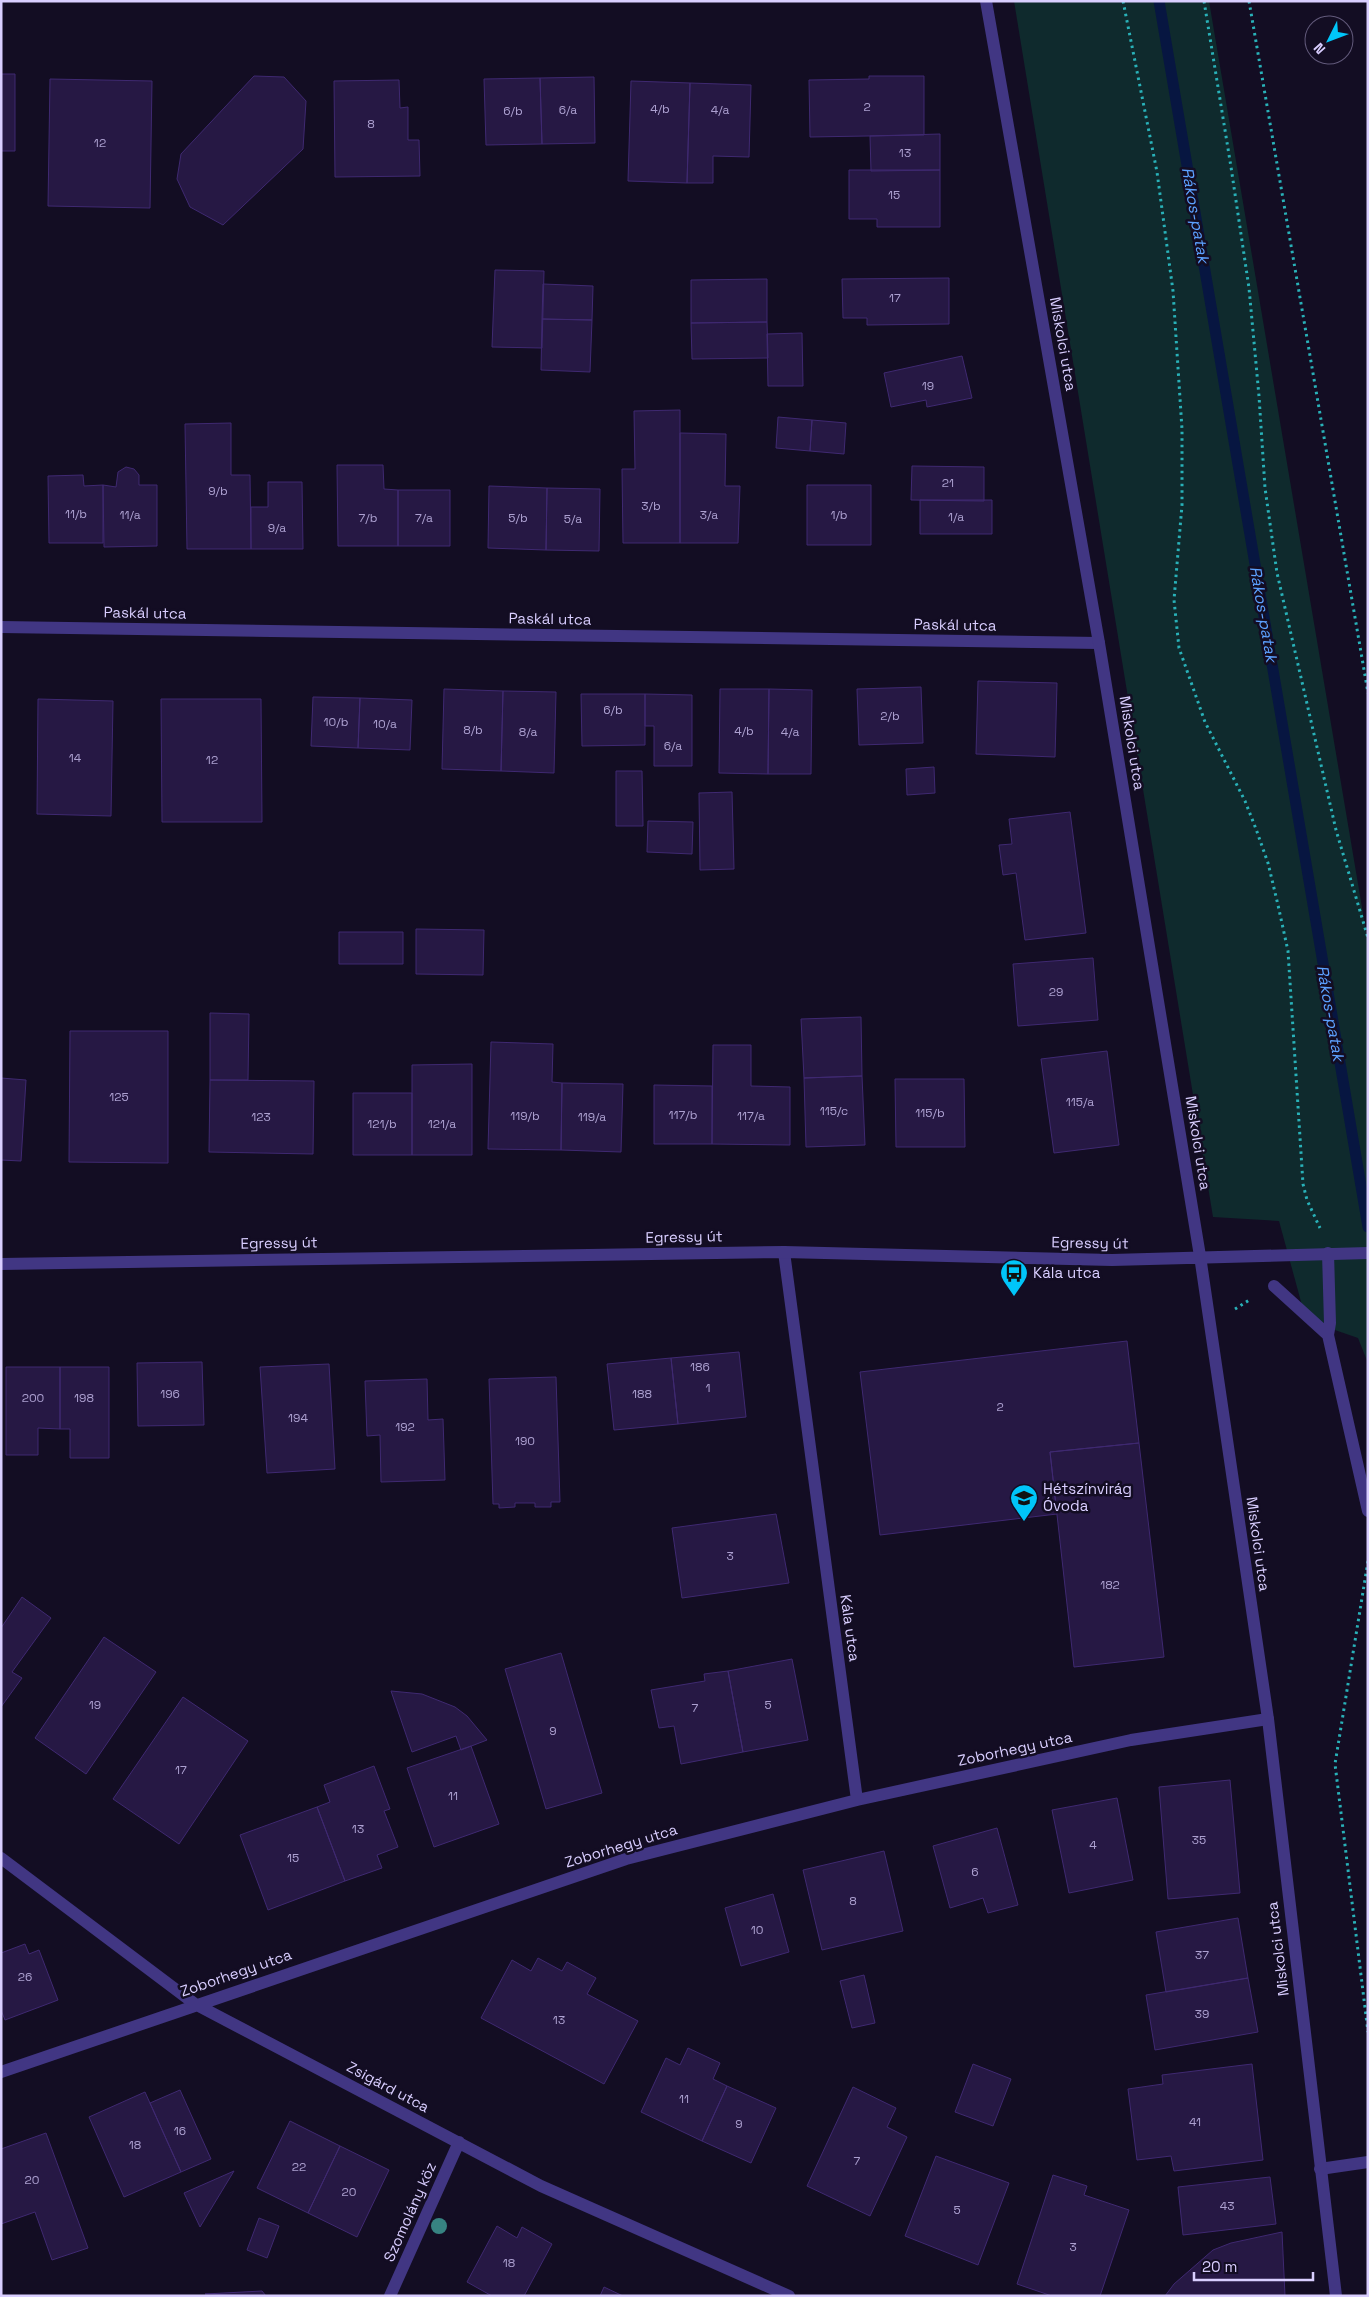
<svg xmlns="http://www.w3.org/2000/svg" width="1369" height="2297" font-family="'Space Grotesk',sans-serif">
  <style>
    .green { fill: #0f2a2d }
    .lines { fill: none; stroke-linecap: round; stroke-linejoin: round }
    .stream { stroke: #071641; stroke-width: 11 }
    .building { fill: #261844; stroke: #3f2971 }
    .path { stroke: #29b1b8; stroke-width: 3; stroke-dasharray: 2.5 4; stroke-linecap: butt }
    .service { stroke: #413683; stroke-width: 12 }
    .pedestrian { stroke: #413683; stroke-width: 12 }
    .minor { stroke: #413683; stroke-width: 12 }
    .tertiary { stroke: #413683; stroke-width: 12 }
    .tree { fill: #378382 }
    .labels { text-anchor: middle; stroke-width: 5; stroke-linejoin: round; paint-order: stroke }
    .number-label { font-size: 12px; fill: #aca0d0 }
    .street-label { font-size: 15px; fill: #d9ceff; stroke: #130d23 }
    .poi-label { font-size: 15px; fill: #d9ceff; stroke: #130d23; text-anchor: start }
    .water-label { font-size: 16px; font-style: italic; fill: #5ca1ff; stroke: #130d23 }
  </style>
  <rect width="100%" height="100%" fill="#130d23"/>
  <path class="green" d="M1014 1H1209L1368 943V1363L1358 1338 1306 1320 1279 1221 1213 1217Z"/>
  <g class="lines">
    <path class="stream" d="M1159 1 1368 1227"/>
  </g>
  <path class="building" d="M1 74H15V151H1Z
    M254 76 284 77 306 101 303 149 223 225 190 207 177 179 181 154Z
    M869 76H924V135L810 137 809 80 869 79Z
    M594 77 595 143 542 144 540 78Z
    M540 78 542 144 486 145 484 79Z
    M50 79 152 81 150 208 48 206Z
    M399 80 400 108 408 107V140H419L420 176 335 177 334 81Z
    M631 81 690 83 687 183 628 181Z
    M690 83 751 85 749 157 713 156V183H687Z
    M940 134V170L871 171 870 136Z
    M849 170H940V227H877V219H849Z
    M495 270 544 271 542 348 492 347Z
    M949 278V324L867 325V318H843L842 279Z
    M767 279V322L691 323V280Z
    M543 284 593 286 592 320 542 319Z
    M542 319 592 320 590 372 541 370Z
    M767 322 768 358 692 359 691 323Z
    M802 333 803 386H768L767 334Z
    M962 356 972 398 927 407 926 400 891 407 884 373Z
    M680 410V543H623L622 469H635L634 411Z
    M778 417 812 420 810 451 776 448Z
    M812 420 846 423 844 454 810 451Z
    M231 423V475H250L251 549H187L185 424Z
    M680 433 726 434 725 486H740L738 543H680Z
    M337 465H383L384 489 398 490V546H338Z
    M912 466 984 467V501L911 500Z
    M126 467 134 469 139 475V485H157V546L104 547 103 485 116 487 118 472Z
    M83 475 84 486 103 485V543H49L48 476Z
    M268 482H302L303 549H251V507H268Z
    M807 485H871V545H807Z
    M489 486 547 488 546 550 488 548Z
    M547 488 600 489 599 551 546 550Z
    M398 490H450V546H398Z
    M920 500H992V534H920Z
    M978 681 1057 683 1055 757 976 754Z
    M921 687 923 743 859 745 857 689Z
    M444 689 503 691 501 771 442 769Z
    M720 689H769L768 774 719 773Z
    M769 689 812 690 811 774H768Z
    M503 691 556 692 554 773 501 771Z
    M581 694H645V745L582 746Z
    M645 694 692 695V766H654V726H645Z
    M313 697 360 698 358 748 311 746Z
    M360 698 412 700 410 750 358 748Z
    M38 699 113 701 111 816 37 814Z
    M161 699H261L262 822H162Z
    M934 767 935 793 907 795 906 769Z
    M616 771H642L643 826H616Z
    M732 792 734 869 700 870 699 793Z
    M1070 812 1086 933 1025 940 1016 873 1003 875 999 845 1012 844 1009 819Z
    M648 821 693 822 692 854 647 852Z
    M416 929 484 930 483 975 416 974Z
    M339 932H403V964H339Z
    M1093 958 1098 1020 1018 1026 1013 964Z
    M210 1013 249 1014 248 1080H210Z
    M861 1017 862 1076 804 1078 801 1019Z
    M70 1031H168V1163L69 1162Z
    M491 1042 553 1044 552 1082 562 1083 561 1150 488 1149Z
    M713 1045H751V1086L790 1087V1145L712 1144Z
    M1107 1051 1119 1145 1054 1153 1041 1059Z
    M472 1064V1155H412V1065Z
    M862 1076 865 1145 806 1147 804 1078Z
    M1 1078 26 1080 21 1161 1 1160Z
    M895 1079H964L965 1147H896Z
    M210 1080 314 1081 313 1154 209 1152Z
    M562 1083 623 1084 621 1152 561 1150Z
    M654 1085 712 1086V1144H654Z
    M353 1093H412V1155H353Z
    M1127 1341 1139 1443 1050 1452 1057 1514 880 1535 860 1372Z
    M739 1352 746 1417 678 1424 671 1358Z
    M671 1358 678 1424 614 1430 607 1364Z
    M202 1362 204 1425 138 1426 137 1363Z
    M329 1364 335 1469 267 1473 260 1367Z
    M6 1367H60V1429L38 1428V1455H6Z
    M60 1367H109V1458H70V1429H60Z
    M556 1377 560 1502H551V1507H535V1503H515V1507L499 1508V1504H493L489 1379Z
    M427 1379 428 1420 443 1419 445 1480 381 1482 380 1435 367 1436 365 1381Z
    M1139 1443 1164 1657 1074 1667 1050 1452Z
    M776 1514 789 1583 682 1598 672 1528Z
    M22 1597 51 1618 12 1672 22 1678 1 1707V1628Z
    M104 1637 156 1672 86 1774 35 1738Z
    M561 1653 602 1793 546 1809 505 1669Z
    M792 1659 808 1740 743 1752 728 1671Z
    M728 1671 743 1752 681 1764 674 1726 659 1728 651 1690 705 1681 704 1674Z
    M391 1691 422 1694 455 1707 467 1716 487 1740 461 1750 456 1736 412 1752Z
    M183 1697 248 1741 179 1844 113 1799Z
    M471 1746 499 1824 434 1847 407 1768Z
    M374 1766 390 1809 384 1811 398 1847 377 1855 382 1868 345 1881 317 1807 330 1802 324 1785Z
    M1230 1780 1240 1893 1168 1899 1159 1787Z
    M1117 1798 1133 1880 1069 1893 1052 1810Z
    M317 1807 345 1881 268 1910 240 1835Z
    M997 1828 1018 1905 988 1913 983 1898 950 1908 933 1846Z
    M884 1851 903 1931 822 1950 803 1870Z
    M773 1894 789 1952 741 1966 725 1908Z
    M1238 1918 1248 1978 1166 1992 1156 1932Z
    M25 1944 29 1954 39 1950 58 2000 5 2020 1 2010V1953Z
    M538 1958 562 1971 567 1962 596 1978 587 1994 638 2021 604 2084 481 2018 512 1960 531 1971Z
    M864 1975 875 2023 852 2028 840 1981Z
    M1248 1978 1258 2032 1155 2050 1146 1995Z
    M688 2048 720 2063 713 2079 727 2086 702 2141 641 2112 666 2058 680 2065Z
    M973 2064 1011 2079 993 2126 955 2112Z
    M1252 2064 1263 2160 1174 2171 1171 2156 1137 2160 1128 2089 1163 2084 1162 2075Z
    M727 2086 776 2108 751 2163 702 2141Z
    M853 2087 896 2108 887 2127 907 2137 870 2216 807 2186Z
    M180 2090 211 2159 181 2172 150 2103Z
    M145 2092 181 2172 124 2197 89 2117Z
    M290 2121 340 2146 308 2213 257 2188Z
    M46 2133 88 2248 52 2260 35 2212 1 2224V2149Z
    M340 2146 389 2170 357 2237 308 2213Z
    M936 2156 1009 2183 978 2265 905 2236Z
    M234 2171 200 2227 184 2193Z
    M1053 2175 1087 2186 1084 2195 1129 2210 1100 2296H1052L1017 2284Z
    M1270 2177 1276 2224 1183 2235 1178 2187Z
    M259 2218 279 2226 267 2258 247 2250Z
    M497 2226 517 2238 522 2227 552 2244 524 2296H492L467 2282Z
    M1282 2232 1285 2296H1165L1174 2284 1213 2250 1231 2243Z
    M604 2287 623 2296H600Z
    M262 2291 266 2296 205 2294Z"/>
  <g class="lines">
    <path class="path" d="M1123 1 1157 172 1173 291 1182 429V505L1174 600 1179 648 1205 722 1245 801 1256 829 1268 863 1278 905 1288 951 1303 1184 1307 1200 1320 1228
      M1204 1 1231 167 1249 288 1259 396 1265 488 1277 573 1336 830 1368 938
      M1249 1 1368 693
      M1235 1309 1251 1299
      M1368 1561 1335 1764 1368 2032"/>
    <path class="service" d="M1320 2169 1368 2162"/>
    <path class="pedestrian" d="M1328 1253 1330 1323 1328 1335 1368 1511
      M1274 1286 1328 1335"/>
    <path class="minor" d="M1 627 1099 643
      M784 1252 857 1800
      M1 1858 195 2004 541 2186 789 2296
      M1 2072 626 1859 857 1800 1131 1740 1268 1719
      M390 2296 459 2142"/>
    <path class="tertiary" d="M986 1 1099 643 1200 1256 1268 1719 1336 2296
      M1 1264 784 1252 1112 1260 1368 1253"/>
  </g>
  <circle class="tree" cx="439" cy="2226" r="8"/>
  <defs>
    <g id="bus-pin" transform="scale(1.4375)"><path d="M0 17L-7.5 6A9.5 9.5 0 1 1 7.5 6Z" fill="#00c5f9" stroke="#130d23"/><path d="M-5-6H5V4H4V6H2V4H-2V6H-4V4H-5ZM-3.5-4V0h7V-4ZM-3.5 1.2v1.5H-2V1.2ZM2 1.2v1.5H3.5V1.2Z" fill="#111"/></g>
    <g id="school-pin" transform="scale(1.4375)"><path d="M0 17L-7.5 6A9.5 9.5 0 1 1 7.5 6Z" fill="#00c5f9" stroke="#130d23"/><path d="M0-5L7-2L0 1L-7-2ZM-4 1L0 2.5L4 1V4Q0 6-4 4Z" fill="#111"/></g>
  </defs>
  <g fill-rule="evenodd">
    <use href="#bus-pin" x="1014" y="1273"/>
    <use href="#school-pin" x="1024" y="1498"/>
  </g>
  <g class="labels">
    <g class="number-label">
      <text x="867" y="111">2</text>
      <text x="660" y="113">4/b</text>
      <text x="568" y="114">6/a</text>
      <text x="720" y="114">4/a</text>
      <text x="513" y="115">6/b</text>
      <text x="371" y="128">8</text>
      <text x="100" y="147">12</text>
      <text x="905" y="157">13</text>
      <text x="894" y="199">15</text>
      <text x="895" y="302">17</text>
      <text x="928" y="390">19</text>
      <text x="948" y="487">21</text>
      <text x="218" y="495">9/b</text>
      <text x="651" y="510">3/b</text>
      <text x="76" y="518">11/b</text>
      <text x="130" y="519">11/a</text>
      <text x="709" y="519">3/a</text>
      <text x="839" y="519">1/b</text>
      <text x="956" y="521">1/a</text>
      <text x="368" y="522">7/b</text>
      <text x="424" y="522">7/a</text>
      <text x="518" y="522">5/b</text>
      <text x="573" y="523">5/a</text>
      <text x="277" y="532">9/a</text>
      <text x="613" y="714">6/b</text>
      <text x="890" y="720">2/b</text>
      <text x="336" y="726">10/b</text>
      <text x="385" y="728">10/a</text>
      <text x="473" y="734">8/b</text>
      <text x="744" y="735">4/b</text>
      <text x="528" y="736">8/a</text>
      <text x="790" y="736">4/a</text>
      <text x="673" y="750">6/a</text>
      <text x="75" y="762">14</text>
      <text x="212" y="764">12</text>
      <text x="1056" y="996">29</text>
      <text x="119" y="1101">125</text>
      <text x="1080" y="1106">115/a</text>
      <text x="834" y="1115">115/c</text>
      <text x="930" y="1117">115/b</text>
      <text x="683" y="1119">117/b</text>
      <text x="525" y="1120">119/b</text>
      <text x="751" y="1120">117/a</text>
      <text x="261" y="1121">123</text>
      <text x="592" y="1121">119/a</text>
      <text x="382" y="1128">121/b</text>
      <text x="442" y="1128">121/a</text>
      <text x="700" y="1371">186</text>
      <text x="708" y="1392">1</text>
      <text x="170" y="1398">196</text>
      <text x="642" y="1398">188</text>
      <text x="33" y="1402">200</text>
      <text x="84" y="1402">198</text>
      <text x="1000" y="1411">2</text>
      <text x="298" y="1422">194</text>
      <text x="405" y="1431">192</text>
      <text x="525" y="1445">190</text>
      <text x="730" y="1560">3</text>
      <text x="1110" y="1589">182</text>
      <text x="95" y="1709">19</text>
      <text x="768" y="1709">5</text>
      <text x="695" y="1712">7</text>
      <text x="553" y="1735">9</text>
      <text x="181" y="1774">17</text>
      <text x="453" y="1800">11</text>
      <text x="358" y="1833">13</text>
      <text x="1199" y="1844">35</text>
      <text x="1093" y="1849">4</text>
      <text x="293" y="1862">15</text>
      <text x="975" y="1876">6</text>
      <text x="853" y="1905">8</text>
      <text x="757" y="1934">10</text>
      <text x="1202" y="1959">37</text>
      <text x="25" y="1981">26</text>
      <text x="1202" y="2018">39</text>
      <text x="559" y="2024">13</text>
      <text x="684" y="2103">11</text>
      <text x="1195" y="2126">41</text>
      <text x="739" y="2128">9</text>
      <text x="180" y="2135">16</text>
      <text x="135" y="2149">18</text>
      <text x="857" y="2165">7</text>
      <text x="299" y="2171">22</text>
      <text x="32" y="2184">20</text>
      <text x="349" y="2196">20</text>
      <text x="1227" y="2210">43</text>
      <text x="957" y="2214">5</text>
      <text x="1073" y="2251">3</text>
      <text x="509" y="2267">18</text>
    </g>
    <g class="street-label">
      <text transform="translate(1063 344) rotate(80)" y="5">Miskolci utca</text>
      <text transform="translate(145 613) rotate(1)" y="5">Paskál utca</text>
      <text transform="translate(550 619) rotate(1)" y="5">Paskál utca</text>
      <text transform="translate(955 625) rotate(1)" y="5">Paskál utca</text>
      <text transform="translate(1132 743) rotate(81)" y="5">Miskolci utca</text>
      <text transform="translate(1198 1143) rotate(81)" y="5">Miskolci utca</text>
      <text transform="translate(684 1237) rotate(-1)" y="5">Egressy út</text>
      <text transform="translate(279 1243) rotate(-1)" y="5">Egressy út</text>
      <text transform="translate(1090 1243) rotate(1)" y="5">Egressy út</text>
      <text transform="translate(1258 1544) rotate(82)" y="5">Miskolci utca</text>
      <text transform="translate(850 1628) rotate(82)" y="5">Kála utca</text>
      <text transform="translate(1015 1749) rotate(-12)" y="5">Zoborhegy utca</text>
      <text transform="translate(621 1846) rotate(-17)" y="5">Zoborhegy utca</text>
      <text transform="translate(1278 1949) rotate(-97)" y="5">Miskolci utca</text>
      <text transform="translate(236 1973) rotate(-19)" y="5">Zoborhegy utca</text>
      <text transform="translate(388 2087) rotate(28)" y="5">Zsigárd utca</text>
      <text transform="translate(410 2212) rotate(-66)" y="5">Szomolány köz</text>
    </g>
    <g class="poi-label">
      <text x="1033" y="1278">Kála utca</text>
      <text x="1043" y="1494">Hétszínvirág<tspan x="1043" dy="17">Óvoda</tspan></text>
    </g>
    <g class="water-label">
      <text transform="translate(1196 215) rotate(80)" y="6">Rákos-patak</text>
      <text transform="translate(1264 614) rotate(80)" y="6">Rákos-patak</text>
      <text transform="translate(1331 1013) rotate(80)" y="6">Rákos-patak</text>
    </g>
  </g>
  <rect width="1369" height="2297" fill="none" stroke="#d9ceff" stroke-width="5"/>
  <g transform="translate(1329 40) rotate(228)"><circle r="24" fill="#130d23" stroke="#625a7b"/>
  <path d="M0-4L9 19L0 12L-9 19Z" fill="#00c5f9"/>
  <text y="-8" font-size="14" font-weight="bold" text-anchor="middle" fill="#d9ceff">N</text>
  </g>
  <path d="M1194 2272v8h119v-8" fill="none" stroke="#d9ceff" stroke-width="2.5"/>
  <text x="1202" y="2272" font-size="15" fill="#d9ceff" stroke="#130d23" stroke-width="4" paint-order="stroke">20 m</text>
</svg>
